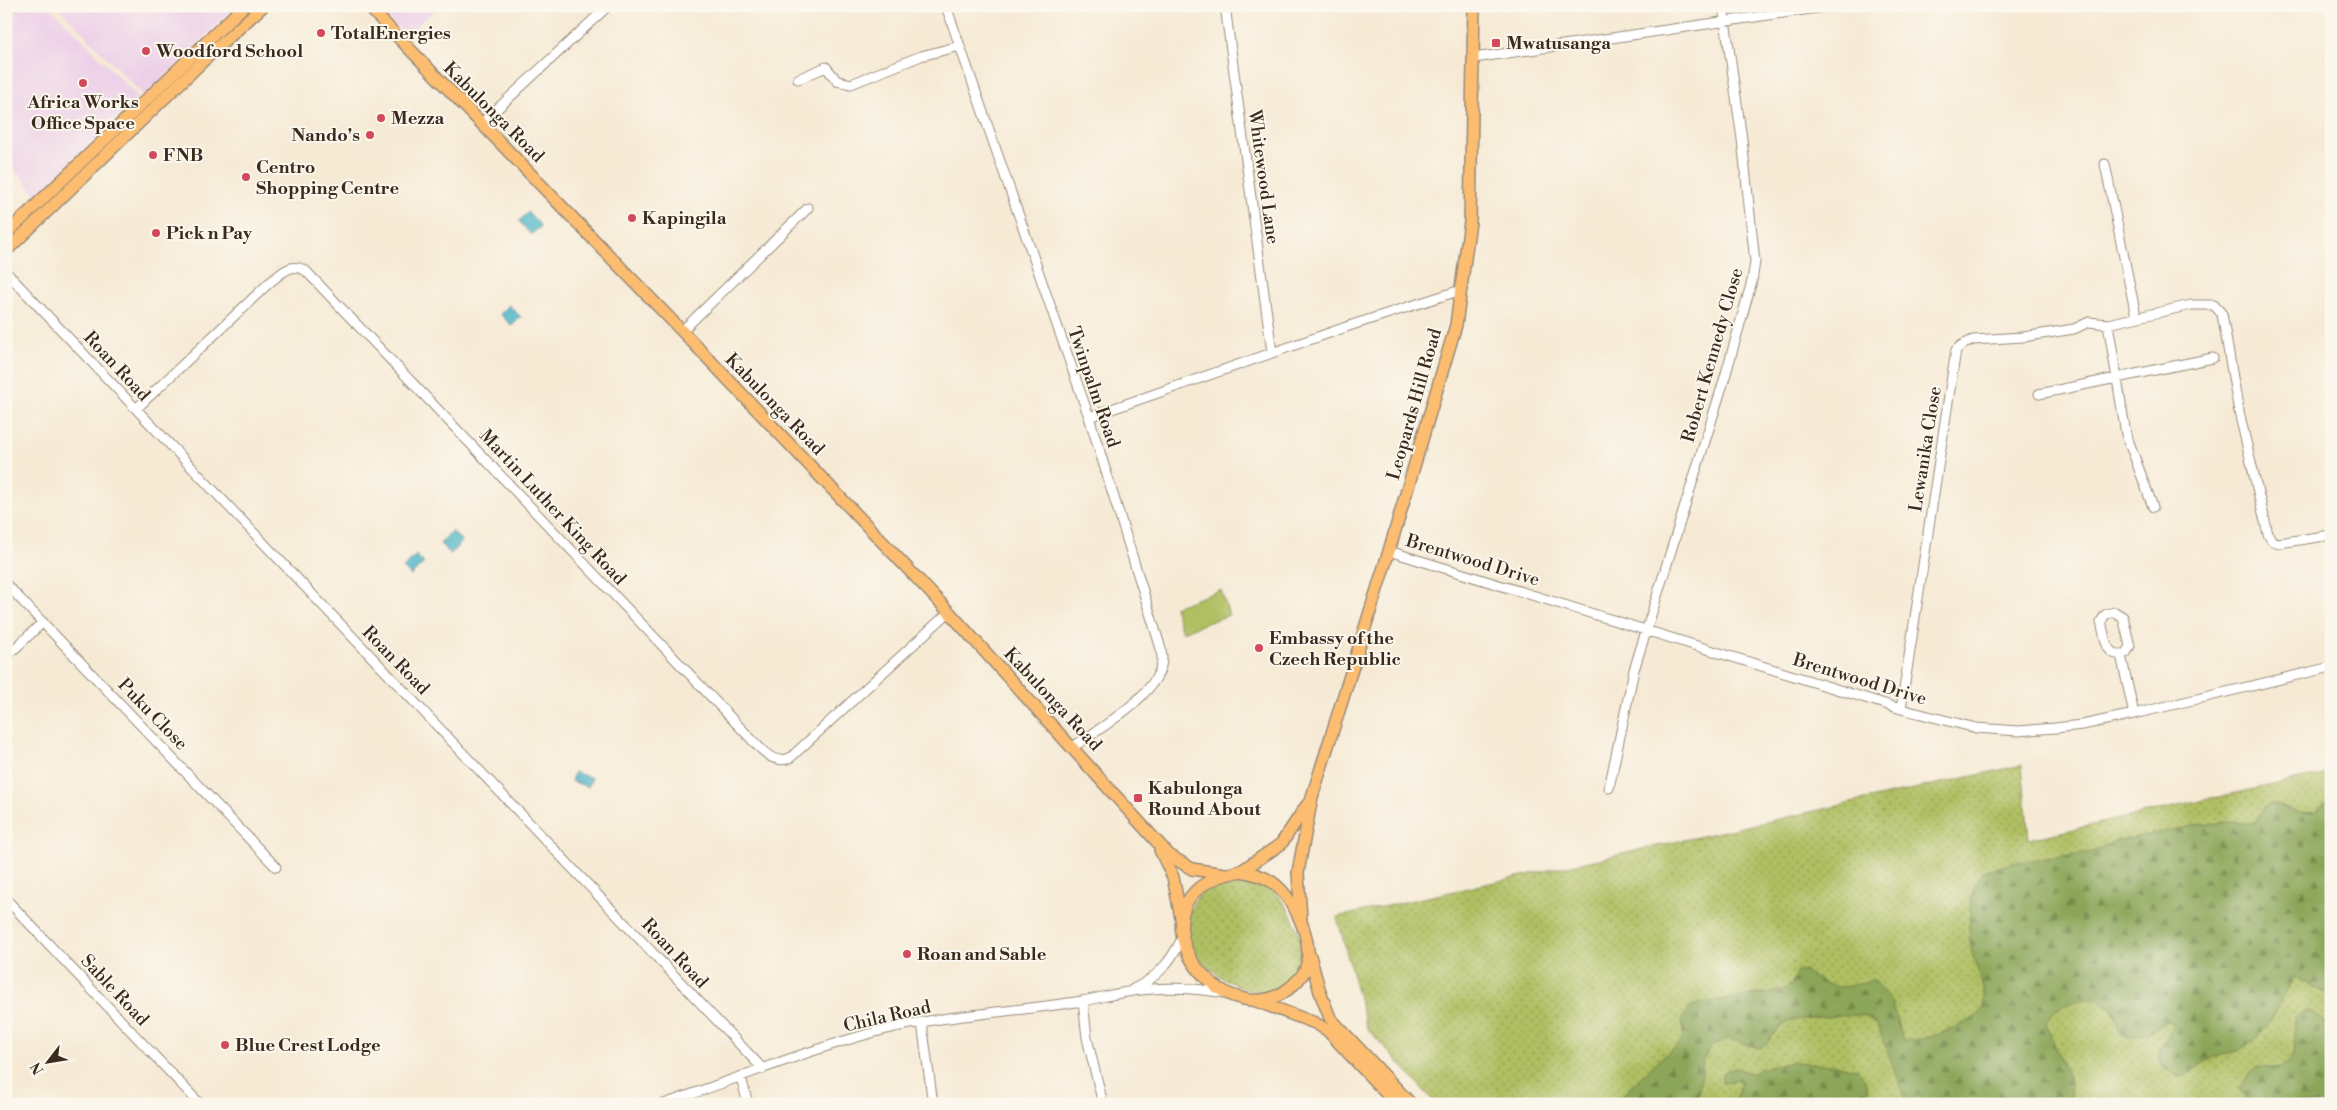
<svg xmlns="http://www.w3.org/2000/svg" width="2337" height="1110" font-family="'Libre Bodoni',serif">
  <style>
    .built { fill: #edd0e8 }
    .grass { fill: url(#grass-dots); stroke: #757440 }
    .forest { fill: url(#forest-firs); stroke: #63683b }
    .pitch { fill: #afbf62; stroke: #757440 }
    .water { fill: #47b1c5; stroke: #416e72 }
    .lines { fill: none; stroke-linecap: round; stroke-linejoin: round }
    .minor-casing { stroke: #988a7a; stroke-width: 11 }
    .major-casing { stroke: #988a7a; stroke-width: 14 }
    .minor { stroke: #fff; stroke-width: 9 }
    .major { stroke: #fcbd6f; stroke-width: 11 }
    .poi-dot { fill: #d1495b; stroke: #fbf7ec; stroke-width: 2 }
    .labels { text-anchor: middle; stroke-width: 4; stroke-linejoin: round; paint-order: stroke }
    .poi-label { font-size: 18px; font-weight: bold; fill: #3b2a1e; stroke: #fbf7ec; text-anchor: start }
    .street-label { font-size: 18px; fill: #3b2a1e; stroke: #fbf7ec }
  </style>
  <defs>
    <pattern id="grass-dots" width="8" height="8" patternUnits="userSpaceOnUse" patternTransform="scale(1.25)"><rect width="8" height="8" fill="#afbf62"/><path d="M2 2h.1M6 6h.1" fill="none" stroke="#909b50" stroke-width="1.8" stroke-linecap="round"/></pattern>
    <pattern id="forest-firs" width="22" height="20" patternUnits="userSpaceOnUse" patternTransform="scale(1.25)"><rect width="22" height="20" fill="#8ba658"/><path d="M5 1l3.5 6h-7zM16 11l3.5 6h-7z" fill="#738748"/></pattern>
  </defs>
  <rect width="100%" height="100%" fill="#fbf7ec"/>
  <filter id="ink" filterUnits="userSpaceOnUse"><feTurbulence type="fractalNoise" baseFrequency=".02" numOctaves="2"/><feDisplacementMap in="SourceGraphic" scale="10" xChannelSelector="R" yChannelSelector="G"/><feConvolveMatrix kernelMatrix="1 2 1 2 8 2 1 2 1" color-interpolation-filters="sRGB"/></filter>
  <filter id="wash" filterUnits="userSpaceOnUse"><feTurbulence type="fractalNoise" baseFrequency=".0096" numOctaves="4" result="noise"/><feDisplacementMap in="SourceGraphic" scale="20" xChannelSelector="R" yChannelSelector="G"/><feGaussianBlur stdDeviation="1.12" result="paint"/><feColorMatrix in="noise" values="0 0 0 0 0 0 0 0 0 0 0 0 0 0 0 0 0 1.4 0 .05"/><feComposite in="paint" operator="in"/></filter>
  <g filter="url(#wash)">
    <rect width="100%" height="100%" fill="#f6ead5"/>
    <path class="built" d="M6 6H50L138 97 37 196 6 159Z
      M57 6H237L144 96Z
      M376 6H440L405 35Z"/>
    <path class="grass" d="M2022 765 2029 839 2331 772V1104H1436L1367 1028 1337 917Z
      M1236 878C1249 880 1263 882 1273 891 1295 911 1306 945 1300 973 1292 979 1283 987 1274 991 1265 995 1249 991 1240 987 1221 978 1204 968 1193 949 1180 928 1190 898 1210 885 1218 880 1227 879 1236 878Z"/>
    <path class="forest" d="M2331 797V998L2306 982 2293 977C2280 1005 2269 1034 2240 1049 2230 1054 2217 1055 2207 1061 2185 1073 2184 1088 2160 1064L2159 1050 2174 1026 2169 1020C2156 1027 2136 1044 2121 1035L2112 1008C2107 1005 2102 1002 2097 1000 2081 996 2050 1007 2046 1024L2072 1086 2070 1104H1908L1876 1022 1861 1015 1817 1017 1790 1021 1778 1028 1765 1046 1758 1048 1729 1039 1722 1040 1710 1048 1703 1060 1697 1104H1613L1660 1059 1677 1046 1683 1036 1682 1018 1691 1007 1700 1003 1779 991 1791 985 1797 971 1804 970C1829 991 1844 990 1873 979L1891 1001 1903 1040C1918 1042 1936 1036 1950 1029 1962 1024 1975 1021 1982 1009 1989 997 1976 966 1972 953 1967 932 1968 888 1983 871L2018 862 2092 852 2116 841 2193 826 2226 822 2254 823 2264 807 2271 804 2299 812 2314 813Z
      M2306 1011 2313 1012 2331 1027V1104H2246L2245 1096 2239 1089C2243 1083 2248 1074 2253 1070 2258 1066 2264 1067 2269 1068 2301 1069 2294 1041 2294 1017Z
      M1794 1062 1844 1066 1857 1069 1865 1080 1871 1104H1733L1741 1084 1736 1080 1729 1083 1722 1081V1074L1734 1067 1753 1074 1759 1069Z"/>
    <path class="pitch" d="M1221 590 1229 615 1182 632 1174 607Z"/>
    <path class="water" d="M528 212 541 226 531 235 519 221Z
      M509 305 521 317 512 326 500 314Z
      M451 531 462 541 451 554 440 544Z
      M416 555 424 563 411 576 403 568Z
      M574 772 592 778 588 787 571 781Z"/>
  </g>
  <g filter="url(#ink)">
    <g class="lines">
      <g class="minor-casing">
        <path id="minor" d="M946 6 1089 417 1158 639C1160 645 1162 652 1162 658 1163 692 1099 729 1073 747
          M1225 6 1272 352
          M1474 58 1831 6
          M798 79 826 67 837 81 851 84 921 56 960 46
          M482 123 608 6
          M2105 164 2136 316
          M6 272 763 1069
          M2108 324 2126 434 2153 507
          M682 331 808 208
          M2039 394 2213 358
          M136 409 269 283C281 274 291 261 306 271L754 742C765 753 774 764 790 758L949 612
          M1089 417 1352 325 1461 290
          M1389 551 1901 709 1976 728 2018 731 2055 728 2082 725 2134 714 2331 667
          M6 584 276 867
          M2115 612 2123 617 2130 646 2126 653C2105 660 2105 636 2101 621L2106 614Z
          M2121 655 2134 714
          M6 657 43 622
          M1901 709 1956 350 1962 345 1973 340 2023 337 2074 329 2089 322 2108 324 2191 305H2214L2222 314 2239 412 2268 534 2272 541 2279 543 2331 535
          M1609 788 1634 670 1725 377 1752 281 1755 262 1742 139 1723 6
          M6 899 200 1104
          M1133 989C1158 978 1172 960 1183 936
          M1083 1001 1087 1038 1103 1104
          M922 1023 933 1104
          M741 1077 748 1104
          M664 1104C736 1079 809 1049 883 1030 949 1014 1016 1012 1082 1001 1097 999 1112 994 1127 992 1161 986 1191 987 1225 993"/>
      </g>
      <g class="major-casing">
        <path id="major" d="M368 6 682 331 949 612 1169 855 1192 869 1225 874
          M6 234 244 6
          M6 251 204 60 263 6
          M1160 850 1173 877 1181 918
          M1241 871C1252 873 1263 876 1272 882 1296 898 1322 955 1299 979 1240 1046 1141 937 1199 888 1211 878 1226 874 1241 871Z
          M1241 871 1281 844 1307 805
          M1301 919 1298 872 1312 797 1389 551 1456 325 1470 222 1474 6
          M1310 956 1320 992 1330 1018 1411 1104
          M1256 1001 1315 1023 1327 1030 1396 1104"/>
      </g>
      <use href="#minor" class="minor"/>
      <use href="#major" class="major"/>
    </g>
  </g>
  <g class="poi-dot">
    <circle cx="321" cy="33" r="5"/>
    <rect x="1491" y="38" width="10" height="10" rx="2.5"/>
    <circle cx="146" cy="51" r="5"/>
    <circle cx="83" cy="83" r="5"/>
    <circle cx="381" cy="118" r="5"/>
    <circle cx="370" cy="135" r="5"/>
    <circle cx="153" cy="155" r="5"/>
    <circle cx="246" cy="177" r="5"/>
    <circle cx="632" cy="218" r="5"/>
    <circle cx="156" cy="233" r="5"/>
    <circle cx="1259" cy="648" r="5"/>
    <rect x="1133" y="793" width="10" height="10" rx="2.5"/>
    <circle cx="907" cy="954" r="5"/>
    <circle cx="225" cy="1045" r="5"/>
  </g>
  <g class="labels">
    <g class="poi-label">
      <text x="331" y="39">TotalEnergies</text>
      <text x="1506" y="49">Mwatusanga</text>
      <text x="156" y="57">Woodford School</text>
      <text x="83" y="108" text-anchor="middle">Africa Works<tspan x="83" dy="21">Office Space</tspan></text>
      <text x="391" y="124">Mezza</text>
      <text x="360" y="141" text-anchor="end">Nando's</text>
      <text x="163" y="161">FNB</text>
      <text x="256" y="173">Centro<tspan x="256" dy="21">Shopping Centre</tspan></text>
      <text x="642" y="224">Kapingila</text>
      <text x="166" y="239">Pick n Pay</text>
      <text x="1269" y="644">Embassy of the<tspan x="1269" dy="21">Czech Republic</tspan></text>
      <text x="1148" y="794">Kabulonga<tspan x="1148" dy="21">Round About</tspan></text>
      <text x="917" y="960">Roan and Sable</text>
      <text x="235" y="1051">Blue Crest Lodge</text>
    </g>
    <g class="street-label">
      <text transform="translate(494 112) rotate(45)" y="6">Kabulonga Road</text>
      <text transform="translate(1264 177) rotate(82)" y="6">Whitewood Lane</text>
      <text transform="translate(1712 355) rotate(-74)" y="6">Robert Kennedy Close</text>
      <text transform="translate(117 366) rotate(47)" y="6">Roan Road</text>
      <text transform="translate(1094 387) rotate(71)" y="6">Twinpalm Road</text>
      <text transform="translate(775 404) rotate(46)" y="6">Kabulonga Road</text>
      <text transform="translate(1414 404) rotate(-74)" y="6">Leopards Hill Road</text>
      <text transform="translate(1925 449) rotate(-81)" y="6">Lewanika Close</text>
      <text transform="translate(553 507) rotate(47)" y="6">Martin Luther King Road</text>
      <text transform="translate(1473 560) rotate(17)" y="6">Brentwood Drive</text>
      <text transform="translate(396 660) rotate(46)" y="6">Roan Road</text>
      <text transform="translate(1860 679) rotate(17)" y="6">Brentwood Drive</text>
      <text transform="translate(1053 699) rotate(47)" y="6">Kabulonga Road</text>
      <text transform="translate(153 714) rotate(46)" y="6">Puku Close</text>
      <text transform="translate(675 953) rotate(47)" y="6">Roan Road</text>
      <text transform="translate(115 990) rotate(47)" y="6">Sable Road</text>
      <text transform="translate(887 1016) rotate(-13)" y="6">Chila Road</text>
    </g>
  </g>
  <rect width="2337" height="1110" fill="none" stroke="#fbf7ec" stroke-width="25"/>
  <g transform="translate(48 1062) rotate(239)" stroke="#fbf7ec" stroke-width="4" paint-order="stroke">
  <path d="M0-4L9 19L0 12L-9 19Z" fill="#3b2a1e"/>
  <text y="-8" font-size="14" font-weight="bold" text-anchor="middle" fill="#3b2a1e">N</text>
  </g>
</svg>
